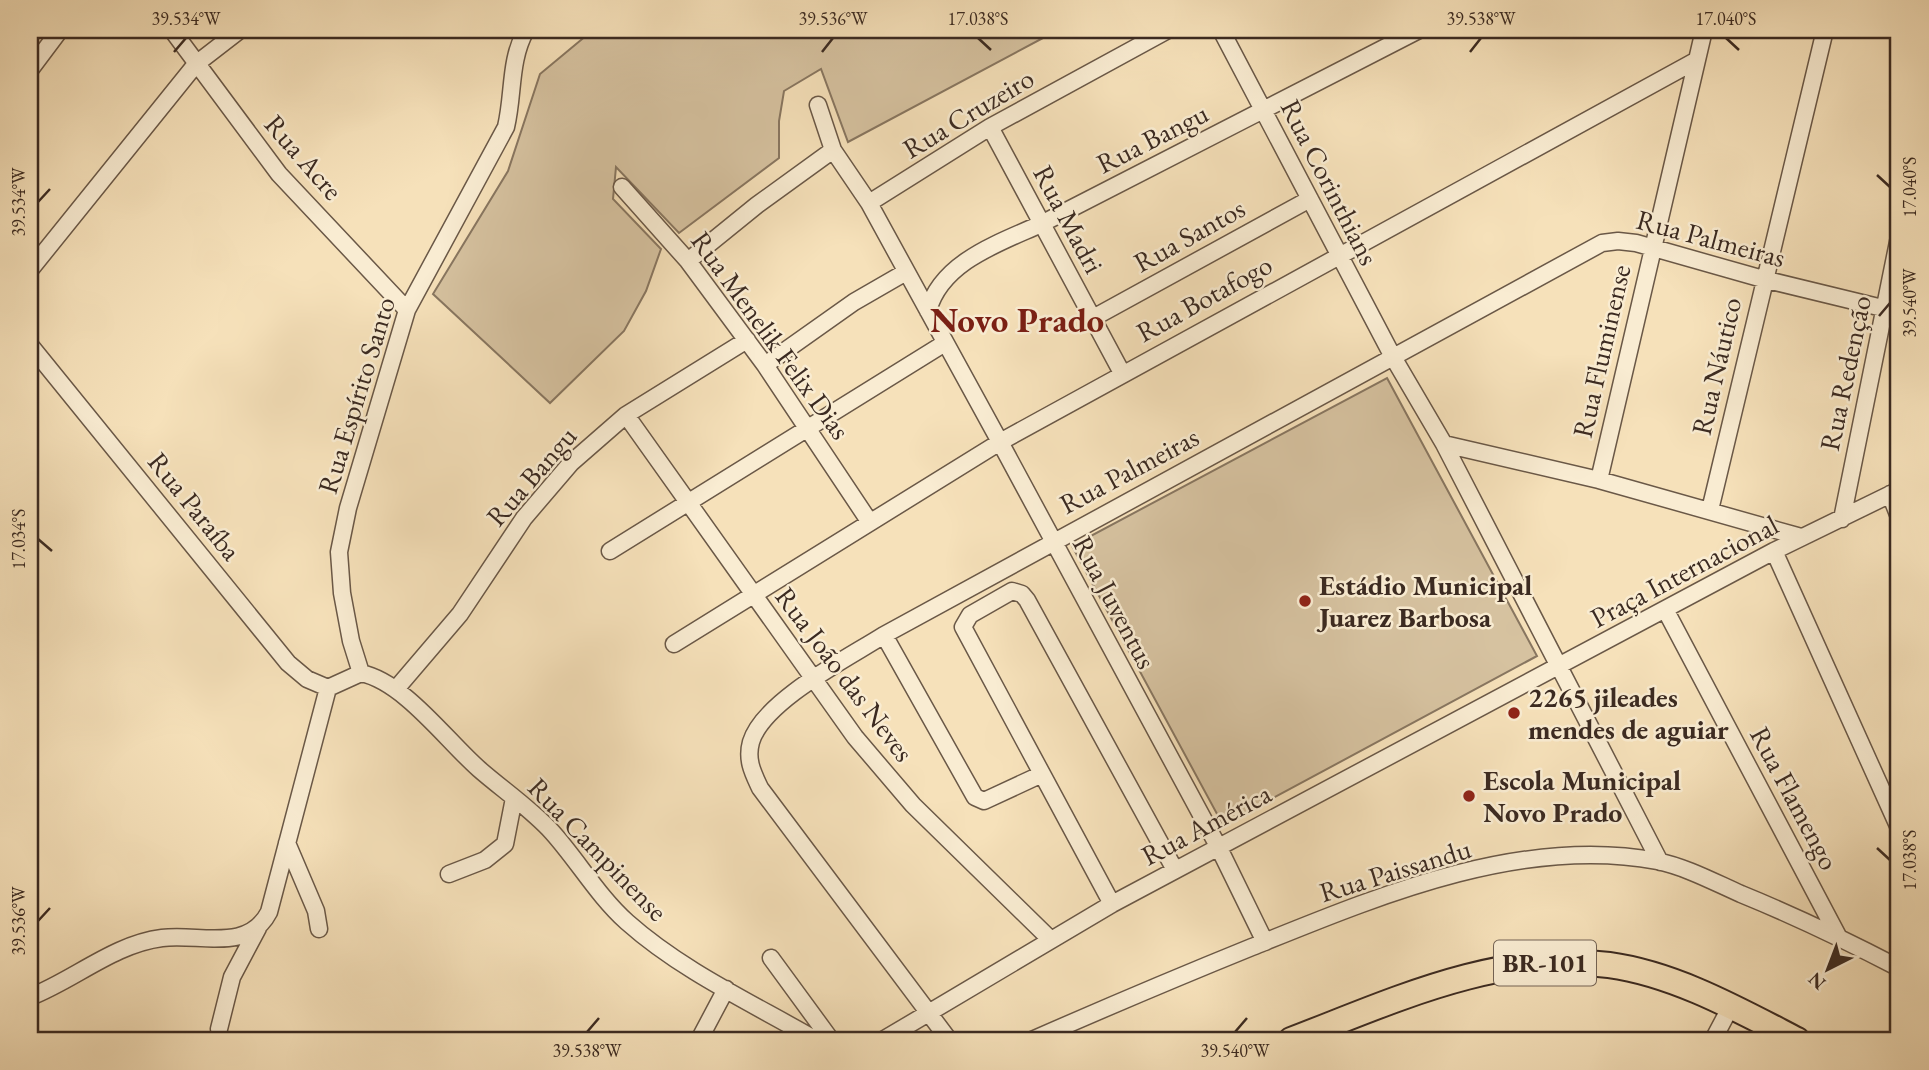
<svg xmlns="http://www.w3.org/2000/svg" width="1929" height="1070" font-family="'EB Garamond',serif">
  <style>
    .green { fill: #d6c2a0; stroke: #887660; stroke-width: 2 }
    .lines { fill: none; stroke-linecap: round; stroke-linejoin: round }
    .minor-casing { stroke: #6a5847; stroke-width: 19 }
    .highway-casing { stroke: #3b2a21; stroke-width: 28 }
    .minor { stroke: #f9ecd2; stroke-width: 16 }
    .highway { stroke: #f6e1ba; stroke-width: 24 }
    .ticks { fill: none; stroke: #3b2a21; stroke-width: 2.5 }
    .poi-dot { fill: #8f2418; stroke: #f9ecd2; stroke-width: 2.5 }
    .labels { text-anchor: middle; stroke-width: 5; stroke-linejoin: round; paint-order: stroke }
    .shield { fill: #f9ecd2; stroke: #746456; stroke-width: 2 }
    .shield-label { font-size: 26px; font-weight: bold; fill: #3b2a21 }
    .street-label { font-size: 28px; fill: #3b2a21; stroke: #f9ecd2 }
    .poi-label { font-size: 28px; font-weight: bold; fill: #3b2a21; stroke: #f9ecd2; text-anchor: start }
    .district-label { font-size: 35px; font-weight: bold; fill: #7a1f14; stroke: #f9ecd2 }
    .neatline { fill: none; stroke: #3b2a21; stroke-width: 2.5 }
    .ticks-label { font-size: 18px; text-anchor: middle; fill: #3b2a21 }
  </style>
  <rect width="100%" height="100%" fill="#f6e1ba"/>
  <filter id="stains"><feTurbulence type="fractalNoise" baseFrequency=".00286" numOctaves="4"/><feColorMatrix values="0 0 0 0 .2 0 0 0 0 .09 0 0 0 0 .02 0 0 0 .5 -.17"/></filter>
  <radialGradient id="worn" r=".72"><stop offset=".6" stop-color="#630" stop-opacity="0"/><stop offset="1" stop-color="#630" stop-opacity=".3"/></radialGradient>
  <path class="green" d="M593 30H1058L848 142 821 69 784 91 779 121V158L679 233 616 167 613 199 661 249 646 291 624 331 550 403 433 294 508 171 540 74Z
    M1387 378 1537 656 1223 825 1072 546Z"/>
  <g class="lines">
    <g class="minor-casing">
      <path id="minor" d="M172 30 279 174 407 310
        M1221 30 1393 357 1444 444 1660 862
        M30 70 60 30
        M818 105 833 150 869 203 1000 442 1219 848 1265 942
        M990 127 1122 373
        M622 187 688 261 765 365 869 521
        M869 203 990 127 1168 30
        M688 261 757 205 833 150
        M30 270 196 64 240 30
        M928 311C941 262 999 243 1041 224L1419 30
        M1093 318 1310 199
        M30 345 288 663 307 679 328 688
        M765 365 854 302 906 272
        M626 415 855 737 913 805 1051 940
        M1444 444 1599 480 1801 537
        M1599 480 1704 30
        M1890 494 1899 517
        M1710 510 1825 30
        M1842 519 1899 237
        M610 551 945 343
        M1774 551 1899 828
        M1666 611 1838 936
        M884 635 975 797 984 801 1040 775
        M674 644 1000 442 1697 60
        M361 673 351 641 342 593 339 552 348 508 407 310 506 127C514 93 509 61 526 30
        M361 673C404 682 446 740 479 769 503 790 530 808 552 832 578 861 598 896 627 922 682 971 752 1003 816 1040
        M396 689 460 614 524 518 571 463 626 415 747 340
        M287 843 316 911 319 929
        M449 874 485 860 505 844 514 798
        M1112 904 963 627 970 615 1012 591 1022 594 1027 600 1175 870
        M771 958 831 1040
        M30 997C74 980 114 944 162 938 199 933 248 953 269 912L328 688 361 673
        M219 1029 232 977 258 928
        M699 1040 726 989
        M883 1040 1112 904 1774 551 1899 490
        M949 1040 760 788C753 773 746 760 751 742 763 701 848 658 884 635L1602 243 1618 241 1636 243 1763 279 1899 312
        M1032 1040C1105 1008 1178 977 1252 947 1376 897 1521 835 1657 861 1686 867 1714 882 1741 894 1795 916 1847 941 1899 968
        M1713 1040 1731 1006"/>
    </g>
    <g class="highway-casing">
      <path id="highway" d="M1291 1040C1393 1001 1497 951 1609 965 1675 974 1739 1010 1797 1040"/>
    </g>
    <use href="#minor" class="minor"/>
    <use href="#highway" class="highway"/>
  </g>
  <path class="ticks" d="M978 38 991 50M1726 38 1739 50M174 52 186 38M822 52 833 38M1470 52 1481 38M1877 175 1890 187M38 202 50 189M1879 316 1890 303M38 539 52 551M1877 848 1890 860M38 921 50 908M587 1032 599 1018M1235 1032 1247 1018"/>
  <g class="poi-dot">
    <circle cx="1305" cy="601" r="7"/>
    <circle cx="1514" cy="713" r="7"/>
    <circle cx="1469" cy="796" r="7"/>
  </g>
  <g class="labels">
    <rect class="shield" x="1494" y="940.5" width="102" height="45" rx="5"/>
    <g class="shield-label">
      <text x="1545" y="972">BR-101</text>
    </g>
    <g class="street-label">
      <text transform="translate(968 113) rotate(-31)" y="10">Rua Cruzeiro</text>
      <text transform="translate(1152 138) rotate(-27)" y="10">Rua Bangu</text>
      <text transform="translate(304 157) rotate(49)" y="10">Rua Acre</text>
      <text transform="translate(1330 182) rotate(63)" y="10">Rua Corinthians</text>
      <text transform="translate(1069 219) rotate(62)" y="10">Rua Madri</text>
      <text transform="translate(1189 235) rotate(-29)" y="10">Rua Santos</text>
      <text transform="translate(1711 238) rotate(15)" y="10">Rua Palmeiras</text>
      <text transform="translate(1204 298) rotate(-29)" y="10">Rua Botafogo</text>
      <text transform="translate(771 335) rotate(54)" y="10">Rua Menelik Felix Dias</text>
      <text transform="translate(1601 351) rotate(-77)" y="10">Rua Fluminense</text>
      <text transform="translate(1716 366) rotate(-77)" y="10">Rua Náutico</text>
      <text transform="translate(1845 373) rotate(-78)" y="10">Rua Redenção</text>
      <text transform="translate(356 395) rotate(-73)" y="10">Rua Espírito Santo</text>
      <text transform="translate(1129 470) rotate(-28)" y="10">Rua Palmeiras</text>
      <text transform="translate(531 476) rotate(-49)" y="10">Rua Bangu</text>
      <text transform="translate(195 506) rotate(51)" y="10">Rua Paraíba</text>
      <text transform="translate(1684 571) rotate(-28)" y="10">Praça Internacional</text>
      <text transform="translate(1115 602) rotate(62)" y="10">Rua Juventus</text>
      <text transform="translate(845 674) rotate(53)" y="10">Rua João das Neves</text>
      <text transform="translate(1795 798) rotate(62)" y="10">Rua Flamengo</text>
      <text transform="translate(1206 824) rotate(-28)" y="10">Rua América</text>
      <text transform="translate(598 849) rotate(46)" y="10">Rua Campinense</text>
      <text transform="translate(1395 870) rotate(-17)" y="10">Rua Paissandu</text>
    </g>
    <g class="poi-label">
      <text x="1319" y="595">Estádio Municipal<tspan x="1319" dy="32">Juarez Barbosa</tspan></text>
      <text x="1528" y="707">2265 jileades<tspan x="1528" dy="32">mendes de aguiar</tspan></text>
      <text x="1483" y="790">Escola Municipal<tspan x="1483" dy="32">Novo Prado</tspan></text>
    </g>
    <g class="district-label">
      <text x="1017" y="332">Novo Prado</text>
    </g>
  </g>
  <rect width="1929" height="1070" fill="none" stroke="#f6e1ba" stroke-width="77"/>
  <g transform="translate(1828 969) rotate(222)" stroke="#f9ecd2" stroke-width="5" paint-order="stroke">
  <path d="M0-5L12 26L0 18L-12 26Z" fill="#3b2a21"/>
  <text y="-10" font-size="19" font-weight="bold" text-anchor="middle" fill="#3b2a21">N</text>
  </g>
  <rect x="38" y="38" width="1852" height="994" class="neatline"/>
  <g class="ticks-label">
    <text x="186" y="25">39.534°W</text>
    <text x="833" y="25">39.536°W</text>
    <text x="978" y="25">17.038°S</text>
    <text x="1481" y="25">39.538°W</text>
    <text x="1726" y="25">17.040°S</text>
    <text transform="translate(1910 187) rotate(-90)" y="6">17.040°S</text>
    <text transform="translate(19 202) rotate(-90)" y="6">39.534°W</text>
    <text transform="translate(1910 303) rotate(-90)" y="6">39.540°W</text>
    <text transform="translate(19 539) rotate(-90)" y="6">17.034°S</text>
    <text transform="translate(1910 860) rotate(-90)" y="6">17.038°S</text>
    <text transform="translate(19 921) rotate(-90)" y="6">39.536°W</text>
    <text x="587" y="1057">39.538°W</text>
    <text x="1235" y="1057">39.540°W</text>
  </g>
  <rect width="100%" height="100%" filter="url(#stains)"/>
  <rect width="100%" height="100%" fill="url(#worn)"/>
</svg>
